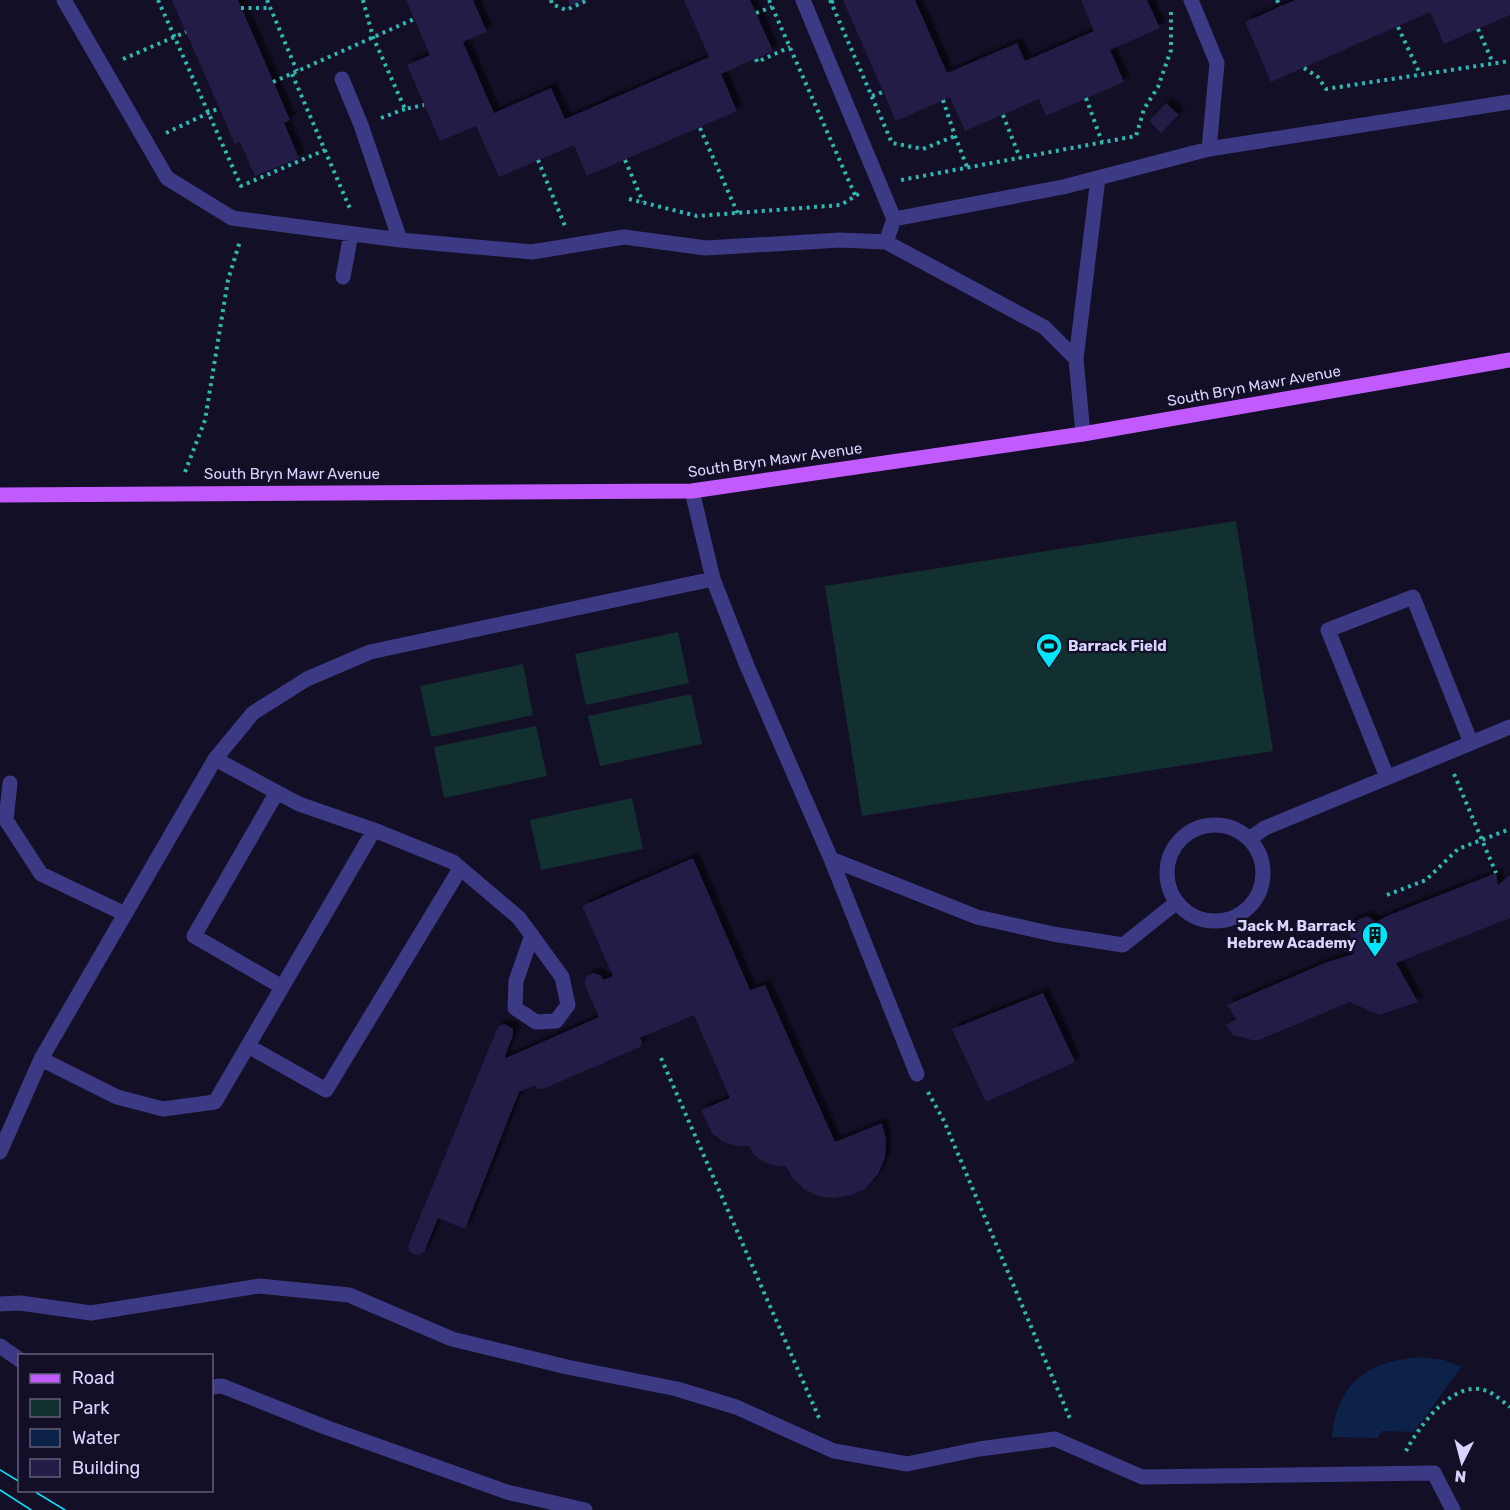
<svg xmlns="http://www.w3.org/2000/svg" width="1510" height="1510" font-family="Rubik,sans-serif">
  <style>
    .green { fill: #12302f }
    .water { fill: #0c2248 }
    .building { fill: #241b47; filter: url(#shadow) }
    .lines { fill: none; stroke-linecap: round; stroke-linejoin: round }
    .path { stroke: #2fb8b0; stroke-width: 4; stroke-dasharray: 3 4.5; stroke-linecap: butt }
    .minor { stroke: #3d3a85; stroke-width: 15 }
    .major { stroke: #c25bff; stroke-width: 15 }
    .tram { stroke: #00e5ff; stroke-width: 1.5 }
    .labels { text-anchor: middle; stroke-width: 4.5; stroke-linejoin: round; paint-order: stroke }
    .street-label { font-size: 15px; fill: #d9d4ff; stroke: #130f26 }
    .poi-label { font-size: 15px; font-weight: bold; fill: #d9d4ff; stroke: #130f26; text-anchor: start }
  </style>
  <defs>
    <filter id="shadow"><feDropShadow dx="5.5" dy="-5.5" stdDeviation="1.5" flood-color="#0009"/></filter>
  </defs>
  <rect width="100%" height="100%" fill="#130f26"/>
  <path class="green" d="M1236 521 1273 751 862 816 825 586Z
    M678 632 689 683 586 705 575 654Z
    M523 664 533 715 431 737 420 686Z
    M691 694 702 744 600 766 588 716Z
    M536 726 547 776 444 798 434 747Z
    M632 798 643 849 541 870 530 820Z"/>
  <path class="water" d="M1420 1357 1444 1360 1461 1367 1414 1432 1382 1431 1377 1438 1332 1437C1338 1381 1367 1362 1420 1357Z"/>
  <path class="building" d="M172 0H238L290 120 284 123 299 158 255 176 240 142 235 144Z
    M406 0H473L487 32 463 42 494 113 551 88 565 119 709 57 684 0H750L773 51 721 74 737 111 587 176 574 145 499 177 476 126 440 141 407 65 430 55Z
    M568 0H584L570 6Z
    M843 0H915L947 73 1017 43 1025 61 1094 31 1081 0H1147L1160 28 1110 50 1124 82 1046 116 1039 99 965 131 950 97 896 121Z
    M1295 0H1510V15L1444 44 1430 12 1271 82 1245 22Z
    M1166 103 1179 115 1161 133 1149 121Z
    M693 858 750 990 765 985 835 1142 882 1123 886 1140 885 1158 878 1174 866 1188 851 1195 833 1198 818 1196 804 1189 793 1179 786 1166H776L764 1162 754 1155 749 1146H736L723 1142 712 1133 701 1110 730 1098 694 1015 640 1038 642 1042 640 1047 543 1089H538L535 1085 519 1092 465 1229 438 1218 424 1252 419 1255 413 1254 409 1251 408 1246 497 1029 500 1025 505 1024 513 1029V1035L505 1056 506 1058 599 1017 584 983 587 976 593 973 600 975 604 980 613 976 582 906Z
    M1496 873 1498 885 1510 875V918L1396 963 1418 1002 1379 1015 1350 1002 1256 1041 1233 1035 1226 1025 1236 1019 1227 1005 1327 962 1354 954 1348 924 1367 916 1376 922 1389 915Z
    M1043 993 1075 1062 986 1102 952 1029Z"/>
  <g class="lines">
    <path class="path" d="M158 0 241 186 325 150
      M267 0 297 71
      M363 0 373 37 405 109 424 105
      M551 0 552 4 566 10 588 0
      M769 0 855 195
      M830 0 892 143 923 149 955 136
      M1277 0 1280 7
      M831 2 838 0
      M241 8H269
      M756 13 772 7
      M1398 27 1420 74
      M1478 29 1493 63
      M123 59 186 32
      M756 59 757 62 790 47
      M1304 68 1318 77 1326 89 1510 61
      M292 74 351 211
      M273 82 414 19
      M872 96 883 92
      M1086 98 1102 142
      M943 100 955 136 967 167
      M1003 115 1020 158
      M381 118 405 109
      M700 128 738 214
      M166 133 219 108
      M538 160 565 226
      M625 160 643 202
      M901 180 1136 136 1144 109 1158 87 1171 50V12
      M629 199 697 216 841 205 860 193
      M185 472 205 420 228 280 240 241
      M1454 774 1496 873
      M1387 895 1426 880 1458 849 1510 829
      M661 1058 820 1420
      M928 1092 944 1121 1071 1421
      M1406 1451C1419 1426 1454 1378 1487 1391 1495 1394 1503 1402 1510 1407"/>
    <path class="minor" d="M64 0 167 178 232 218 400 240 532 252 624 237 706 248 840 240 886 242
      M803 0 894 219
      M1191 0 1217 63 1209 149
      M342 79 361 125 400 240
      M343 277 351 234
      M1076 359 1098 178
      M1083 434 1076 359 1044 327 886 242 894 219 1063 187 1209 149 1510 102
      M692 491 713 579 747 666 831 859 977 917 1053 934 1123 945 1177 902
      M215 759 299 804 374 830 453 862 519 918 562 977 568 1005 556 1021 536 1022 515 1008 516 981 532 935
      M1387 777 1328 630 1413 597 1471 743
      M10 783 6 820 41 874 125 914
      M277 792 194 936 282 987
      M1167 873a48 48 0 1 1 96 0a48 48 0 1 1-96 0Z
      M1249 839 1265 828 1510 727
      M831 859 917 1074
      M248 1046 326 1090 460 869
      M41 1059 117 1097 163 1109 215 1102 374 830
      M0 1152 41 1059 215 759 253 713 307 679 370 652 713 579
      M0 1304 20 1303 91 1313 259 1286 349 1295 452 1339 567 1367 677 1389 736 1407 834 1451 907 1464 979 1449 1055 1439 1142 1477 1434 1473 1453 1510
      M0 1346 20 1360
      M212 1387 222 1386 325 1427 507 1492 585 1510"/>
    <path class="major" d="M0 495 692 491 1083 434 1510 360"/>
    <path class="tram" d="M0 1470 20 1482
      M0 1490 31 1510
      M32 1490 65 1510"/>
  </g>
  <defs>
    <g id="stadium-pin" transform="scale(1.35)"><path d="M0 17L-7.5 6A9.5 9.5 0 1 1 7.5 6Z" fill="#00e5ff" stroke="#130f26"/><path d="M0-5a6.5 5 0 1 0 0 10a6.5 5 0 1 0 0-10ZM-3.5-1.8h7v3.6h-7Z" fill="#111"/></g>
    <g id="building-pin" transform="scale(1.35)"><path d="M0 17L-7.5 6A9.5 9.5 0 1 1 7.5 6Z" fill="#00e5ff" stroke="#130f26"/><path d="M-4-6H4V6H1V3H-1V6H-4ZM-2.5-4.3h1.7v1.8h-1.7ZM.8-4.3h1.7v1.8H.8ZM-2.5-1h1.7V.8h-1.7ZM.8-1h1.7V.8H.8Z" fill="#111"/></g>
  </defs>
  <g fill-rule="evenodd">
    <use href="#stadium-pin" x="1049" y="646"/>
    <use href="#building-pin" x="1375" y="935"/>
  </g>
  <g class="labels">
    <g class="street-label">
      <text transform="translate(1254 386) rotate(-10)" y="5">South Bryn Mawr Avenue</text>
      <text transform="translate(775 460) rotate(-8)" y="5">South Bryn Mawr Avenue</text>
      <text x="292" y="479">South Bryn Mawr Avenue</text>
    </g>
    <g class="poi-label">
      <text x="1068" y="651">Barrack Field</text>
      <text x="1356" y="931" text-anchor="end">Jack M. Barrack<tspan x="1356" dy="17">Hebrew Academy</tspan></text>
    </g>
  </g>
  <rect x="18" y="1354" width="195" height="138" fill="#130f26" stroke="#625e7d" stroke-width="1.5"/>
  <rect x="30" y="1374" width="30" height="9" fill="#c25bff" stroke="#625e7d" stroke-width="1.5"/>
  <text x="72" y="1384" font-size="18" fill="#d9d4ff">Road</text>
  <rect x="30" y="1399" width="30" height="18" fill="#12302f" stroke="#625e7d" stroke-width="1.5"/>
  <text x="72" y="1414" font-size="18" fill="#d9d4ff">Park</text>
  <rect x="30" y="1429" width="30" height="18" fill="#0c2248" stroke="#625e7d" stroke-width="1.5"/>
  <text x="72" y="1444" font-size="18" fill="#d9d4ff">Water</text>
  <rect x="30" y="1459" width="30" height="18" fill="#241b47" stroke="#625e7d" stroke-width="1.5"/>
  <text x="72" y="1474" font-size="18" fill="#d9d4ff">Building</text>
  <g transform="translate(1462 1462) rotate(186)" stroke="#130f26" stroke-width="4.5" paint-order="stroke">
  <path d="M0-4.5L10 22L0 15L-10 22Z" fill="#d9d4ff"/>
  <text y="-9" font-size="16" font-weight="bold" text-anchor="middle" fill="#d9d4ff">N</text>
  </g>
</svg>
